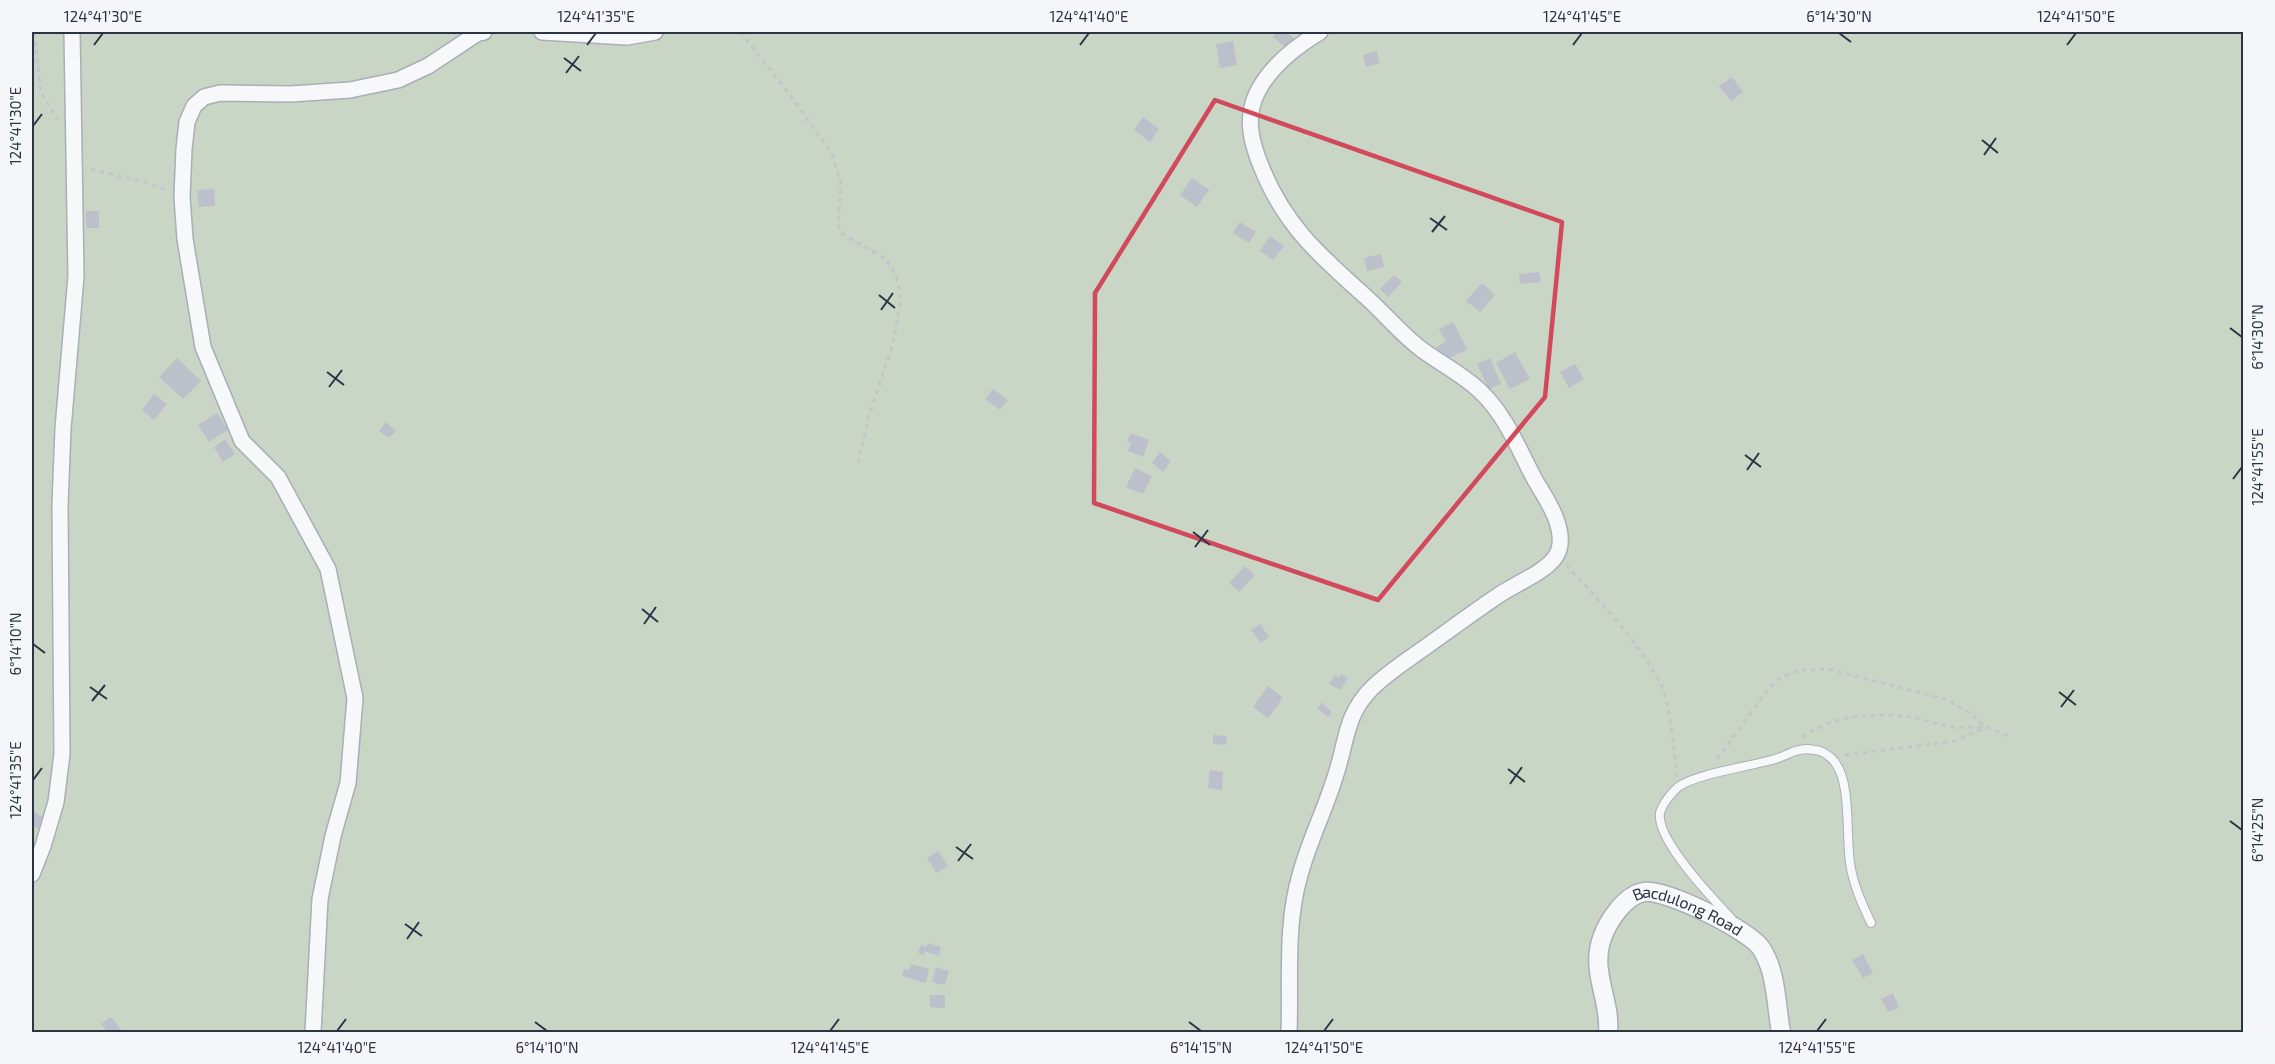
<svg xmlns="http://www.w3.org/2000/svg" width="2275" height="1064" font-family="'Exo 2',sans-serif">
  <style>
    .green { fill: #c9d6c5 }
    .building { fill: #bbc0ca }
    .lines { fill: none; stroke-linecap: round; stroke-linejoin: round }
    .service-casing { stroke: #a9aeb7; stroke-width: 10 }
    .minor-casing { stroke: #a9aeb7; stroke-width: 18 }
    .tertiary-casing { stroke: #a9aeb7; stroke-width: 21 }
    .path { stroke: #c2c5cb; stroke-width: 3; stroke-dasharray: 4.5 4.5; stroke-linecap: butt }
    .service { stroke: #f7f8fa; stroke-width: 8 }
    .minor { stroke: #f7f8fa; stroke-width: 15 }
    .tertiary { stroke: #f7f8fa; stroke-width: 18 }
    .marked { fill: none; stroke: #d1495b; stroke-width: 4.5; stroke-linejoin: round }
    .ticks { fill: none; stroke: #2b3445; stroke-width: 2 }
    .labels { text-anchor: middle; stroke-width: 4.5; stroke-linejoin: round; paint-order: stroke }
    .street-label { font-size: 16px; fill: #2b3445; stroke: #f4f6f9 }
    .neatline { fill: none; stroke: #2b3445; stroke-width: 2 }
    .ticks-label { font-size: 15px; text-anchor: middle; fill: #2b3445 }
  </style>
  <rect width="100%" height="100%" fill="#e4e7ec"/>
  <path class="green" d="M32 32H2243V1032H32Z"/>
  <path class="building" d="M1277 32H1286L1295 39 1287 49 1273 37Z
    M1233 41 1237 65 1220 68 1216 44Z
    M1377 51 1380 63 1366 67 1363 55Z
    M1732 77 1743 92 1731 101 1719 86Z
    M1143 117 1159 129 1150 142 1134 130Z
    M1192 178 1209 190 1197 207 1180 195Z
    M214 189 215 206 199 207 197 190Z
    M86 211H99V228H86Z
    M1240 222 1256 232 1249 243 1233 233Z
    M1270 236 1284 246 1273 260 1260 251Z
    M1381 254 1384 267 1367 271 1364 258Z
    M1539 272 1541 282 1520 284 1519 274Z
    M1394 275 1402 282 1388 297 1380 289Z
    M1482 283 1495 295 1480 312 1466 301Z
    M1453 322 1467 349 1444 361 1436 347 1446 342 1439 329Z
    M1515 352 1530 379 1510 389 1496 363Z
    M177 358 201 381 183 399 159 377Z
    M1490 358 1501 384 1489 389 1477 364Z
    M1575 364 1584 379 1569 388 1560 372Z
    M993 389 1008 400 1000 410 985 399Z
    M154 394 167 404 154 420 142 410Z
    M217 413 228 430 209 442 198 425Z
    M386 422 396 431 389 438 379 431Z
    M1131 433 1149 440 1143 457 1128 451 1131 443 1127 441Z
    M225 439 235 454 223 462 214 447Z
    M1160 452 1171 461 1163 472 1152 463Z
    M1135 468 1152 476 1143 494 1126 487Z
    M1245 566 1255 575 1239 592 1229 583Z
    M1260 624 1269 637 1261 643 1251 630Z
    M1341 674 1348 678 1340 690 1329 684 1335 675 1339 678Z
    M1268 686 1283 698 1268 718 1253 707Z
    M1322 703 1332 712 1328 717 1317 708Z
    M1213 735 1227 736 1226 745 1213 744Z
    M1210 770 1223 772 1222 790 1208 788Z
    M32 811 43 817 38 829 32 826Z
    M938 851 948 866 936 873 927 858Z
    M928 943 941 947 939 956 925 951 924 955 918 953 921 945 926 947Z
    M1863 954 1873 973 1863 978 1852 960Z
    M911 964 929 969 926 983 902 976 904 969 909 970Z
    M936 967 949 971 945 985 932 982Z
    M1893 993 1899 1008 1888 1012 1881 999Z
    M930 995H945V1008L930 1007Z
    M111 1017 122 1031 120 1032H103L106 1030 101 1024Z"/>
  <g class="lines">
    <g class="service-casing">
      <path id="service" d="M1731 918C1713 899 1656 840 1660 813 1662 805 1671 793 1678 787 1698 773 1749 767 1775 759 1783 757 1792 751 1800 750 1804 749 1810 749 1814 750 1822 750 1832 757 1836 764 1851 784 1846 837 1850 863 1853 884 1862 904 1871 923"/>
    </g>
    <g class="minor-casing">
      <path id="minor" d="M542 32 627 37 655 32
        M32 874 43 846 56 802 62 754 60 505 63 429 76 276 72 32
        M313 1032 320 899 333 836 348 783 355 698 328 569 278 477 242 441 203 347 185 239 182 197 184 149 187 122 194 106 204 97 220 93 291 94 350 90 398 80 428 66 478 33 484 32
        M1289 1032C1291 981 1285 926 1300 875 1309 841 1326 808 1336 774 1347 741 1345 715 1372 688 1388 672 1409 659 1427 646 1451 629 1475 611 1499 595 1515 584 1546 572 1556 556 1563 545 1560 530 1556 519 1551 505 1542 492 1535 480 1519 450 1507 418 1483 394 1466 376 1441 364 1421 349 1401 334 1385 314 1366 297 1320 256 1284 225 1261 166 1251 142 1245 117 1257 93 1270 66 1295 47 1320 32"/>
    </g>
    <g class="tertiary-casing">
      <g id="tertiary">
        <path id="s1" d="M1608 1032C1611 1000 1590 972 1602 938 1608 921 1625 895 1644 892 1666 889 1749 930 1761 948 1777 972 1776 1006 1781 1032"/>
      </g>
    </g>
    <path class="path" d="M34 32 41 93 58 120
      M740 32 788 92 832 154 841 184 838 225 841 233 886 259 896 275 901 299 892 347 870 412 858 463
      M91 169 148 183 168 191
      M1566 565C1598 599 1640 643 1661 685 1671 705 1674 752 1677 776
      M1803 737C1832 715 1876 712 1911 717 1925 720 1939 725 1953 727 1963 728 1975 727 1985 727
      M1845 755 1955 741 1984 728
      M1717 759 1766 692 1781 677 1801 670 1828 669 1948 700 1970 713 1986 727 2009 736"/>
    <use href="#service" class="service"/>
    <use href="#minor" class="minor"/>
    <use href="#tertiary" class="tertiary"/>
  </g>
  <path class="marked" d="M1215 100 1562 222 1545 397 1378 600 1094 503 1095 293Z"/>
  <path class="ticks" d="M1839 33 1851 42M94 45 103 33M587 45 596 33M1080 45 1089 33M1573 45 1582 33M2067 45 2076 33M564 58 581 71M566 73 579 56M33 126 42 114M1982 140 1998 153M1984 155 1996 138M1430 218 1447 230M1432 232 1445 216M879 295 895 308M881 310 893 293M2230 328 2242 337M327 372 344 385M329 387 342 370M1745 455 1761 467M1747 470 1759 453M2233 479 2242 467M1193 532 1210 545M1195 547 1208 530M642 609 658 622M644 624 656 607M33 644 45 653M90 687 107 699M2059 692 2076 705M92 701 105 685M2061 707 2074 690M1508 769 1525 782M33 780 42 768M1510 784 1522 767M2230 821 2242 830M956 847 973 859M958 861 971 844M405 924 422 936M407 939 419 922M535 1022 547 1031M1189 1022 1201 1031M337 1031 346 1019M830 1031 839 1019M1324 1031 1333 1019M1817 1031 1826 1019"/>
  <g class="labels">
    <g class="street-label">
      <text dy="6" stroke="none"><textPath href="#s1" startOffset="207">Bacdulong Road</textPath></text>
    </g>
  </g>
  <rect width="2275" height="1064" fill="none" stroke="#f4f6f9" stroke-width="66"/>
  <rect x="33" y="33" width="2209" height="998" class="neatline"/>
  <g class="ticks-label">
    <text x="103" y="22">124°41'30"E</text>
    <text x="596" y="22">124°41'35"E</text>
    <text x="1089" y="22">124°41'40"E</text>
    <text x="1582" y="22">124°41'45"E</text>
    <text x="1839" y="22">6°14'30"N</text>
    <text x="2076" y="22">124°41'50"E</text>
    <text transform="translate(16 126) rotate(-90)" y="5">124°41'30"E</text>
    <text transform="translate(2258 337) rotate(-90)" y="5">6°14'30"N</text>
    <text transform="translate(2258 467) rotate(-90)" y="5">124°41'55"E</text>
    <text transform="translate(16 644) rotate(-90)" y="5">6°14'10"N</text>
    <text transform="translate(16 780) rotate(-90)" y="5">124°41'35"E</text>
    <text transform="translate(2258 830) rotate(-90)" y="5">6°14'25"N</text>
    <text x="337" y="1053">124°41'40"E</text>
    <text x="547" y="1053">6°14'10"N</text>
    <text x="830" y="1053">124°41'45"E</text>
    <text x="1201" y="1053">6°14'15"N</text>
    <text x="1324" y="1053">124°41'50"E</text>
    <text x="1817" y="1053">124°41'55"E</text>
  </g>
</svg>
